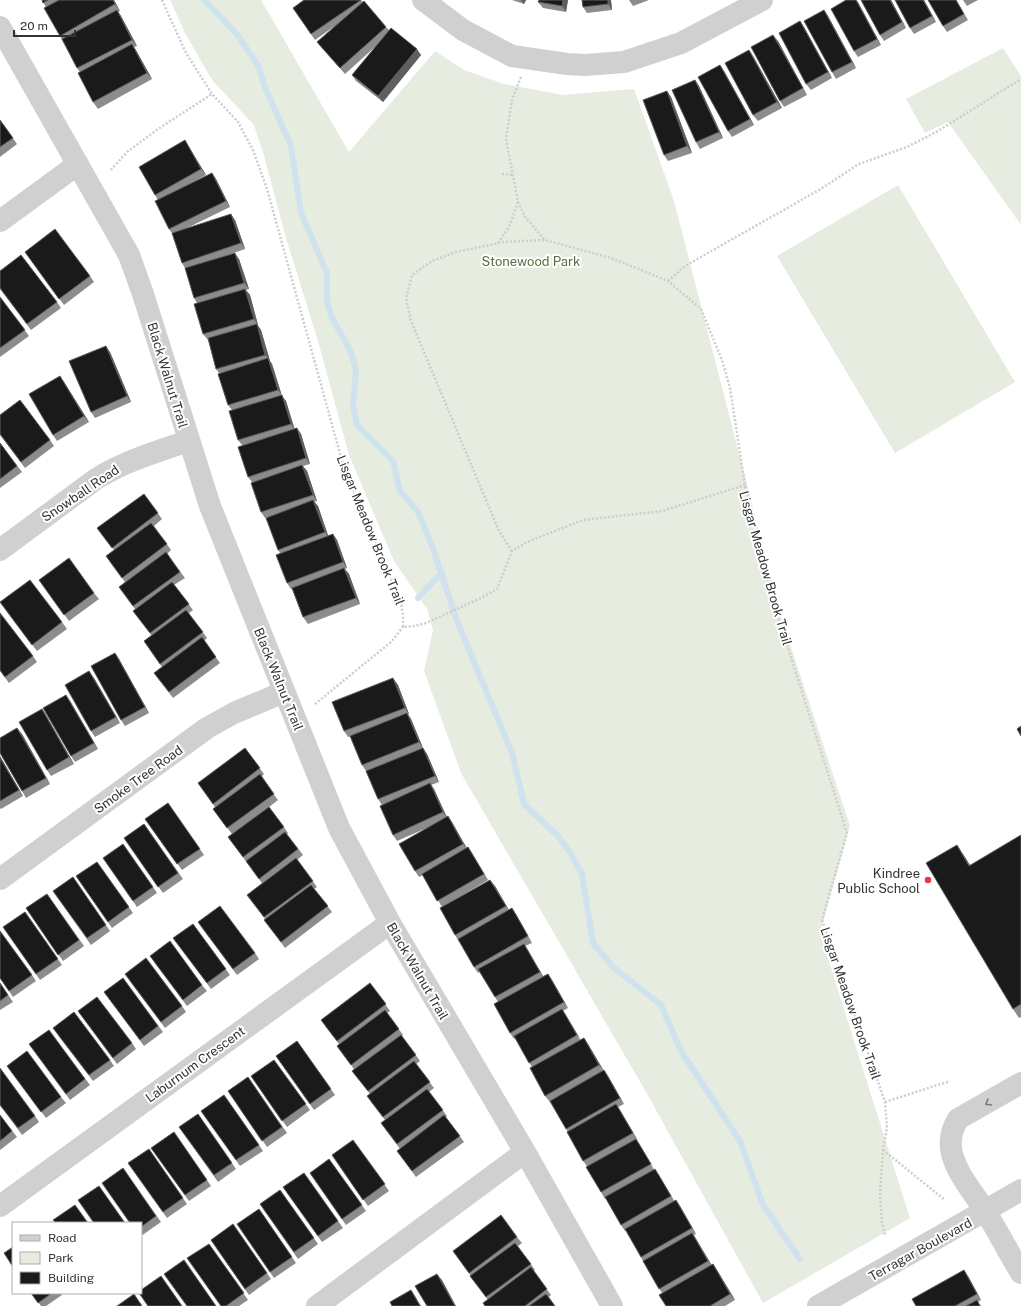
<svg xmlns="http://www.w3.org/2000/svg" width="1021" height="1306" font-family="'Public Sans',sans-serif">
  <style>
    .green { fill: #e6ecdf }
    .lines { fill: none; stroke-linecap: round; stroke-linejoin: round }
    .stream { stroke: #cfe2ee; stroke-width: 6 }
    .path { stroke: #cdcdcd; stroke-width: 2.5; stroke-dasharray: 2 2; stroke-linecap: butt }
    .minor { stroke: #d0d0d0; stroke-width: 22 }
    .wall { fill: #8c8c8c }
    .shaded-wall { fill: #5f5f5f }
    .building { fill: #1a1a1a; stroke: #5f5f5f }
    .oneway { stroke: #7a7a7a }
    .poi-dot { fill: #e63946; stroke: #fff; stroke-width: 1.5 }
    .labels { text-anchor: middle; stroke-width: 4; stroke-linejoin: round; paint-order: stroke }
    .park-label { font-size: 13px; fill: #56703f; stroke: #fff }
    .street-label { font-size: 13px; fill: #333; stroke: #fff }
    .poi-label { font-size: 13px; fill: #333; stroke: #fff; text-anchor: end }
  </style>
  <rect width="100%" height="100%" fill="#fff"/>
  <path class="green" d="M170 0H261L349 152 435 51 464 70 504 84 563 95 634 89 674 201 782 620 850 826 820 933 910 1218 763 1303 646 1092 461 773 424 671 433 630 427 609 394 561 349 455 318 341 286 238 263 152 254 125 212 80 185 33Z
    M1003 48 1021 76V225L948 122 925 133 906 99Z
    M898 185 1015 382 895 453 777 256Z"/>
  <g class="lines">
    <path class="stream" d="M204 0 237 34 259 67 264 85 291 146 301 213 327 273V300L331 316 351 352 356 371 353 405 357 425 393 461 400 491 418 512 432 546 457 621 512 753 524 804 558 836 569 851 582 874 593 943 613 967 661 1005 681 1051 740 1141 763 1205 800 1259
      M418 598 442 572"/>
    <path class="path" d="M162 0 186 53 212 94 238 122 253 150 267 189 344 468 401 602 403 616V627L415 626 426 623 481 598 497 589 512 551 527 542 583 520 662 511 745 485
      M521 77 512 100 506 139 518 202 525 217 545 240
      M111 170 127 152 158 129 212 94
      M502 174 513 175
      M498 243 509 227 518 202
      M668 281 685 266 819 190 859 164 907 147 938 131 1021 79
      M512 551 499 531 411 321 406 298 412 275 432 261 456 252 504 242 545 240 611 258 668 281 701 309 722 360 730 388 745 485 775 607 847 833 822 920 885 1102 887 1128 883 1150 880 1195 882 1222 885 1235
      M315 704 391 642 403 627
      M885 1102 950 1081
      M883 1150 945 1200"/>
    <path class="minor" d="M423 0 463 30 512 56 567 64 585 65 624 62 681 43 762 0
      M0 27 129 255 143 294 210 506 339 828 390 923 525 1152 612 1306
      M0 221 78 164
      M0 550 96 479C125 461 156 452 188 441
      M0 879 207 728 234 713 284 692
      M1021 1083 958 1119C951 1130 949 1141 952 1154 958 1176 974 1193 986 1212 998 1232 1009 1253 1021 1273
      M0 1206 390 923
      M317 1306 525 1152
      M818 1306 1021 1190"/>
  </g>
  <path class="wall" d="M42 0H114L120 11 118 12 121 16 137 46 134 47 152 79 98 109 93 102 80 72 77 68 62 40 60 36 46 7Z
    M361 0 386 27 389 30 421 55 383 102 356 81 352 75 376 46 345 74 322 48 317 42 335 26 315 40 293 8Z
    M512 0H526L524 4Z
    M539 0H568L566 12 543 8 538 2Z
    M582 0H611L612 10 587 13 583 7Z
    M629 0H649L633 6Z
    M846 0H856L881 45 858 57 854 51Z
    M861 0H891L906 28 884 41 880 35Z
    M924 0 936 22 914 34 910 28Z
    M956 0 968 20 947 32 943 26Z
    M963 0H978L967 6Z
    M824 10 828 16 856 68 836 79 832 72Z
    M800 21 804 27 832 78 811 90 806 84Z
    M778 41 807 95 784 107 780 101Z
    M753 56 782 108 758 121 753 115Z
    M724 71 754 125 732 137 728 131Z
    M695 80 699 86 723 138 700 149 696 142Z
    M667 91 671 97 692 153 668 161 664 155Z
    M0 120 17 144 0 157Z
    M189 147 206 175 186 186 212 173 216 179 230 207 187 228 235 220 245 249 222 257 239 259 249 289 246 290 250 295 258 325H257L261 330 270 361 272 364 282 396 286 401 294 429 297 428 301 434 310 464 303 466 307 471 317 501 314 502 318 506 328 536 333 534 337 540 347 568 345 569 349 574 360 604 308 624 303 617 292 589H291L287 583 281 554 278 550 273 516 265 518 261 512 252 482 248 477 242 445 238 440 232 410 228 405 219 373 216 369 208 340 203 334 197 303 194 298 185 268 182 263 172 233 169 229 158 200 155 195Z
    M25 252 90 276 94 282 64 305Z
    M0 289 57 302 61 308 31 330Z
    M0 297 29 336 0 357Z
    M110 352 131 402 95 418 91 412Z
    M64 382 89 422 57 441 53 435Z
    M0 435 50 440 54 446 25 468Z
    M0 443 22 472 0 488Z
    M144 494 162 519 154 526 171 550 167 554 185 578 174 585 193 610 189 613 207 638 204 641 220 663 173 698 154 673 162 667 144 641 152 636 133 611 135 609 119 587 125 582 110 562 114 550 97 528Z
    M39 580 94 593 99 599 69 621Z
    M0 602 62 622 67 629 37 651Z
    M115 653 119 659 149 713 125 726 121 720Z
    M33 656 37 662 9 683 0 671Z
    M94 678 120 723 95 737 91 731Z
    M393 678 398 685 409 714H408L411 719 423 748 427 754 439 782 431 785 434 789 447 817 452 822 466 848 468 847 472 853 488 880 442 907 423 875 419 877 415 871 429 827 397 841 393 835 396 799 382 805 378 799 366 771 362 765 351 736 348 737 344 731Z
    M70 701 98 749 75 762 71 756Z
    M42 709 46 715 74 764 51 776 47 770Z
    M22 734 50 784 26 798 22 791Z
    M245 748 264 774 261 777 278 800 269 807 288 833 287 834 303 855 297 860 317 887 314 889 332 912 285 948 269 926 265 919 247 895 262 883 228 837 232 834 213 809 215 807 198 783Z
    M0 756 23 796 1 809 0 808Z
    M168 803 204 855 182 870 145 819Z
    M144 824 183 879 163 893 124 838Z
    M1021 835V1017L1019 1018 1013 1009 963 854 970 865Z
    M103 858 153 887 157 893 137 907Z
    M97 862 133 913 112 928 76 876Z
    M73 877 110 931 91 945 53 891Z
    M495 886 509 910 516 914 532 943 525 946 543 976 548 974 552 980 568 1008 563 1011 580 1040 584 1038 588 1044 603 1070H604L608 1076 624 1104 618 1107 637 1139H636L640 1145 654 1170 659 1175 674 1201 680 1206 696 1234 694 1235 711 1265 713 1264 717 1270 735 1300 725 1306H666L662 1293 643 1261 626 1230 625 1231 621 1225 606 1198 605 1199 601 1192 587 1166 583 1161 568 1132 550 1102 545 1096 532 1067 515 1038 514 1039 510 1033 498 1002 480 972 478 973 474 967 455 935Z
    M47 894 84 946 63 961 26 908Z
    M25 912 62 965 40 980 3 927Z
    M193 924 230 975 211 989 178 944Z
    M202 928 255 953 259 959 237 975Z
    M154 962 202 985 207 991 187 1006Z
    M32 975 36 981 13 997 0 978Z
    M123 978 163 1032 144 1046 104 992Z
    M129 980 182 1006 186 1012 165 1028Z
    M0 983 13 1002 0 1010Z
    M370 983 390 1011 387 1013 403 1035 402 1036 420 1061 416 1064 434 1088 429 1092 447 1116 446 1117 464 1142 416 1177 397 1151 400 1149 381 1123 385 1120 371 1102 370 1094 352 1071 354 1069 337 1046 339 1044 325 1026Z
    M78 1011 132 1043 136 1049 117 1064Z
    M49 1030 90 1085 70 1100 29 1044Z
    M57 1034 110 1060 114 1066 93 1081Z
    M297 1041 335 1095 314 1110 276 1056Z
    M274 1060 310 1110 287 1127 251 1076Z
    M7 1066 61 1097 66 1103 46 1118Z
    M248 1077 287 1133 267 1147 228 1091Z
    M224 1095 263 1151 240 1166 201 1111Z
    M0 1105 35 1116 39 1122 22 1135Z
    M198 1114 236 1169 218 1182 179 1127Z
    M0 1115 17 1137 0 1150Z
    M174 1132 211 1186 189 1201 151 1148Z
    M353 1140 389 1191 368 1206 332 1155Z
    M149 1149 187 1204 167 1218 128 1163Z
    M329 1159 366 1211 346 1225 310 1173Z
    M123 1168 161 1222 141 1236V1223Z
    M304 1173 343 1228 322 1242 283 1187Z
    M280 1190 318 1244 298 1259 260 1204Z
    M259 1209 296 1263 274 1278 237 1224Z
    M233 1224 271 1279 249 1295 211 1240Z
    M517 1237 522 1243 518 1246 535 1270 533 1271 551 1295 549 1297 555 1306H485L488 1300 453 1251Z
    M209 1244 248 1300 239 1306H221Z
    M968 1276 981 1300 978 1302 981 1306H916Z
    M31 1293H61L62 1295 46 1306H41Z"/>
  <path class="shaded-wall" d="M113 0H114L120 11 115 4Z
    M521 0H526L524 4Z
    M563 0H568L566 12 562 6Z
    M608 0H611L612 10 608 4Z
    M856 0 858 2 881 45 877 39Z
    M890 0H891L906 28 902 22Z
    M923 0H924L936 22 932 16Z
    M117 10 121 16 137 46 132 40Z
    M824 10 828 16 856 68 852 62Z
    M800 21 804 27 832 78 828 72Z
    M773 35 778 41 807 95 803 88Z
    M132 44 136 50 152 79 147 73Z
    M417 49 421 55 383 102 378 96Z
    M749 50 753 56 782 108 777 102Z
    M720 65 724 71 754 125 750 119Z
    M695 80 699 86 723 138 719 132Z
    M667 91 671 97 692 153 687 146Z
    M185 140 189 147 206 175 201 169Z
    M212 173 216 179 230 207 226 201Z
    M231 214 235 220 245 249 241 243Z
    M235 253 239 259 249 289 244 283Z
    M245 289 250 295 258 325 254 319Z
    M257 324 261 330 270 361 272 364 282 396 286 401 295 430 291 424 282 395 278 390 268 358 265 355Z
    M106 346 110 352 131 402 127 396Z
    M60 376 64 382 89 422 84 416Z
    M297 428 301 434 310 464 306 458Z
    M302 465 307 471 317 501 313 495Z
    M313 500 318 506 329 538 325 532Z
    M333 534 337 540 347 568 343 562Z
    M344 568 349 574 360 604 356 598Z
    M115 653 119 659 149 713 145 707Z
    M89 671 94 678 120 723 116 717Z
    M393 678 398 685 409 714 405 708Z
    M66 695 70 701 98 749 94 743Z
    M42 709 46 715 74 764 69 757Z
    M407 713 411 719 423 748 419 742Z
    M17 728 22 734 50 784 46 778Z
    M423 748 427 754 439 782 435 776Z
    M0 756 23 796 19 790 0 758Z
    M430 783 434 789 447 818 443 812Z
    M448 816 452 822 468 850 463 844Z
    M957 845 963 854 976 875 969 866Z
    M468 847 472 853 488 880 484 874Z
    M490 880 495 886 510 912 506 906Z
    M512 908 516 914 532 943Z
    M524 944 528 950 544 978 540 972Z
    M548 974 552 980 568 1008 564 1002Z
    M562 1009 566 1015 582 1042 577 1035Z
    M584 1038 588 1044 604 1071 599 1065Z
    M604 1070 608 1076 624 1104 620 1098Z
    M616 1104 620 1110 637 1139 633 1133Z
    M636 1139 640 1145 655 1170 651 1164Z
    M655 1169 659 1175 675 1202 671 1196Z
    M676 1200 680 1206 696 1234 692 1228Z
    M692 1233 696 1239 713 1267 708 1261Z
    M713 1264 717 1270 735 1300 730 1294Z
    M964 1270 968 1276 981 1300 977 1294Z
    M437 1274 442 1280 456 1306H455Z
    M411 1290 415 1296 421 1306H420Z"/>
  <path class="building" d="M42 0H48L43 3Z
    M59 0H113L115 4 60 36 44 8Z
    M304 0H361L311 34 293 8Z
    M539 0H563L562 6 538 2Z
    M582 0H608V4L583 7Z
    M846 0H856L877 39 854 51 831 9Z
    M861 0H890L902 22 880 35Z
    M895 0H923L932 16 910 28Z
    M928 0H956L964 14 943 26Z
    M364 1 386 27 340 68 317 42Z
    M117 10 132 40 77 68 62 39Z
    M824 10 852 62 832 72 804 21Z
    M800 21 828 72 806 84 779 33Z
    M391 28 417 49 378 96 352 75Z
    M773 35 803 88 780 101 751 47Z
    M132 44 147 73 93 102 78 73Z
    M749 50 777 102 753 115 725 63Z
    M720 65 750 119 728 131 698 77Z
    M695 80 719 132 696 142 672 90Z
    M667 91 687 146 664 155 643 100Z
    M0 120 13 138 0 147Z
    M185 140 201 169 155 195 139 167Z
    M212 173 226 201 169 229 155 201Z
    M231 214 241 243 182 263 172 233Z
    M55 229 90 276 59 299 25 252Z
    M235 253 244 283 194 298 185 268Z
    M21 255 57 302 27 324 0 288V271Z
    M245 289 254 319 203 334 194 304Z
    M0 297 25 330 0 348Z
    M257 324 265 355 216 369 208 338Z
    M106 346 127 396 91 412 69 361Z
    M268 358 278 390 228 405 218 374Z
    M60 376 84 416 53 435 29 394Z
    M282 395 291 424 238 440 229 411Z
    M20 400 50 440 21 462 0 434V415Z
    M297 428 306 458 248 477 238 447Z
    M0 443 17 466 0 479Z
    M302 465 313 495 261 512 251 483Z
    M144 494 158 513 112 548 97 528Z
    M313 500 325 532 278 550 266 518Z
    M151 523 167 544 122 578 106 556Z
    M333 534 343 562 287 583 276 555Z
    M166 552 180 572 133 606 119 587Z
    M69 558 94 593 64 615 39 580Z
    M344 568 356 598 303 617 292 588Z
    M30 580 62 622 32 645 0 602Z
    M172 582 189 604 150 633 133 611Z
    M186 610 203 632 160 664 144 641Z
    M0 613 33 656 5 677 0 670Z
    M202 637 216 657 169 692 154 673Z
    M115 653 145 707 121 720 91 666Z
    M89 671 116 717 91 731 65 685Z
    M393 678 405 708 344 731 332 702Z
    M66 695 94 743 71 756 43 708Z
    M42 709 69 757 47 770 19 722Z
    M407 713 419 742 362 765 350 736Z
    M1021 726V736L1017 729Z
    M17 728 46 778 22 791 0 753V738Z
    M245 748 260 768 213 804 198 783Z
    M423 748 435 776 378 799 366 771Z
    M0 758 19 790 0 801Z
    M260 774 274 794 227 828 213 809Z
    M430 783 443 812 393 835 380 806Z
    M168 803 200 849 177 864 145 819Z
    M269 807 284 827 243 857 228 837Z
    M448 816 463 844 415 871 399 844Z
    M144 824 178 873 158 887 124 838Z
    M285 832 298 849 259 879 246 861Z
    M1021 835V1004L1013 1009 926 863 957 845 969 866Z
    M123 844 153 887 133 901 103 858Z
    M468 847 484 874 437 901 422 874Z
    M296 858 313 881 264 917 247 895Z
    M97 862 129 907 108 922 76 876Z
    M73 877 106 925 87 938 53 891Z
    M490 880 506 906 455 935 440 908Z
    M311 885 328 906 281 942 264 920Z
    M47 894 79 940 58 955 26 908Z
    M220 906 255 953 233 969 198 922Z
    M512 908 528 936 474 967 458 939Z
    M25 912 58 959 36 974 3 927Z
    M193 924 226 969 207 983 173 938Z
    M0 931 32 975 9 991 0 978Z
    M170 941 202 985 183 1000 150 956Z
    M524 944 540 972 495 997 478 969Z
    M146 958 182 1006 161 1022 125 974Z
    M548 974 564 1002 510 1033 494 1004Z
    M123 978 158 1026 140 1040 104 992Z
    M0 983 8 995 0 1001Z
    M370 983 386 1004 337 1041 321 1020Z
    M97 997 132 1043 113 1058 78 1011Z
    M562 1009 577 1035 529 1063 514 1036Z
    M385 1010 399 1029 351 1065 337 1046Z
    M74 1012 110 1060 89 1075 53 1028Z
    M49 1030 85 1079 66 1094 29 1044Z
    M401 1035 416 1055 368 1091 352 1071Z
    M584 1038 599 1065 545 1096 530 1068Z
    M297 1041 331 1089 310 1104 276 1056Z
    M27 1051 61 1097 41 1112 7 1066Z
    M274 1060 306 1104 282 1121 251 1076Z
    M414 1061 430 1082 383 1117 367 1096Z
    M0 1068 35 1116 18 1128 0 1105Z
    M604 1070 620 1098 566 1129 550 1101Z
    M248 1077 282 1127 262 1141 228 1091Z
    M427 1089 443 1110 397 1144 381 1123Z
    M224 1095 259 1145 236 1160 201 1111Z
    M616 1104 633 1133 583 1161 567 1132Z
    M198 1114 232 1163 214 1175 179 1127Z
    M0 1115 12 1131 0 1141Z
    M444 1115 460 1136 412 1171 397 1151Z
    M174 1132 207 1180 185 1195 151 1148Z
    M636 1139 651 1164 601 1192 586 1167Z
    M353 1140 385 1184 363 1200 332 1155Z
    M149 1149 183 1198 163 1212 128 1163Z
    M329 1159 362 1205 342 1219 310 1173Z
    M123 1168 156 1216 141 1227V1223H130L102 1183Z
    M655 1169 671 1196 621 1225 605 1197Z
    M304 1173 338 1221 318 1236 283 1187Z
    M99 1186 125 1223H94L78 1200Z
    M280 1190 314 1238 294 1252 260 1204Z
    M676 1200 692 1228 641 1257 625 1229Z
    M75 1205 88 1223H56L53 1220Z
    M259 1209 292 1257 270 1272 237 1224Z
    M501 1215 517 1237 469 1273 453 1251Z
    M233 1224 267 1273 245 1289 211 1240Z
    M692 1233 708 1261 659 1289 643 1261Z
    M515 1243 531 1264 486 1297 470 1276Z
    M209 1244 244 1293 226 1306H221L187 1258Z
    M13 1247V1267L4 1253Z
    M184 1260 216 1306H187L164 1274Z
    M713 1264 730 1294 710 1306H666L659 1295Z
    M531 1267 547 1289 525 1306H485L483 1303Z
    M964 1270 977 1294 955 1306H916L912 1299Z
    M437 1274 455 1306H427L415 1286Z
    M161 1276 182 1306H148L139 1293H141V1290Z
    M411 1290 420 1306H392L390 1302Z
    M31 1293H52L38 1303Z
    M134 1294 142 1306H117Z
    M546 1294 555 1306H529Z
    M977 1300 980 1306H966Z"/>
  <defs><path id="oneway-chevron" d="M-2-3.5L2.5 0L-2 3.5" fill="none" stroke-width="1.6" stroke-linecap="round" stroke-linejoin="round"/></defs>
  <use class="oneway" href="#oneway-chevron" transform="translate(988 1103) rotate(149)"/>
  <circle class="poi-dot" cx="928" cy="880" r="4"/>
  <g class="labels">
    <g class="park-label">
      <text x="531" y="266">Stonewood Park</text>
    </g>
    <g class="street-label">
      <text transform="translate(168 375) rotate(73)" y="5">Black Walnut Trail</text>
      <text transform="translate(80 493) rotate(-34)" y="5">Snowball Road</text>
      <text transform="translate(371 530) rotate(68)" y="5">Lisgar Meadow Brook Trail</text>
      <text transform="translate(766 568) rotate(74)" y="5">Lisgar Meadow Brook Trail</text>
      <text transform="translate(279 679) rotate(68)" y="5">Black Walnut Trail</text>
      <text transform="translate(138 779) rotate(-36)" y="5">Smoke Tree Road</text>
      <text transform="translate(418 971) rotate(60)" y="5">Black Walnut Trail</text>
      <text transform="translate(851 1003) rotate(71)" y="5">Lisgar Meadow Brook Trail</text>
      <text transform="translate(195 1064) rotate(-36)" y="5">Laburnum Crescent</text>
      <text transform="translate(920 1249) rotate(-29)" y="5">Terragar Boulevard</text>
    </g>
    <g class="poi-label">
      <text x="920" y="878">Kindree<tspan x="920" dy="15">Public School</tspan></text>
    </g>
  </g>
  <rect x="12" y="1222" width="130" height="72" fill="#ffffff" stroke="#adadad"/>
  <rect x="20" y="1235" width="20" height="6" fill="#d0d0d0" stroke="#adadad"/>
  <text x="48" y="1242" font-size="12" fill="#333333">Road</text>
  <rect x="20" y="1252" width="20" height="12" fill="#e6ecdf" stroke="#adadad"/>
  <text x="48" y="1262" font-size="12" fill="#333333">Park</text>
  <rect x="20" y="1272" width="20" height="12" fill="#1a1a1a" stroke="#adadad"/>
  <text x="48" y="1282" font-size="12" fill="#333333">Building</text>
  <path d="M14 30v6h61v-6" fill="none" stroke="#333333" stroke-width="2"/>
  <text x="20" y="30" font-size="12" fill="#333333" stroke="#ffffff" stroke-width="3" paint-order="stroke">20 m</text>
</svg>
